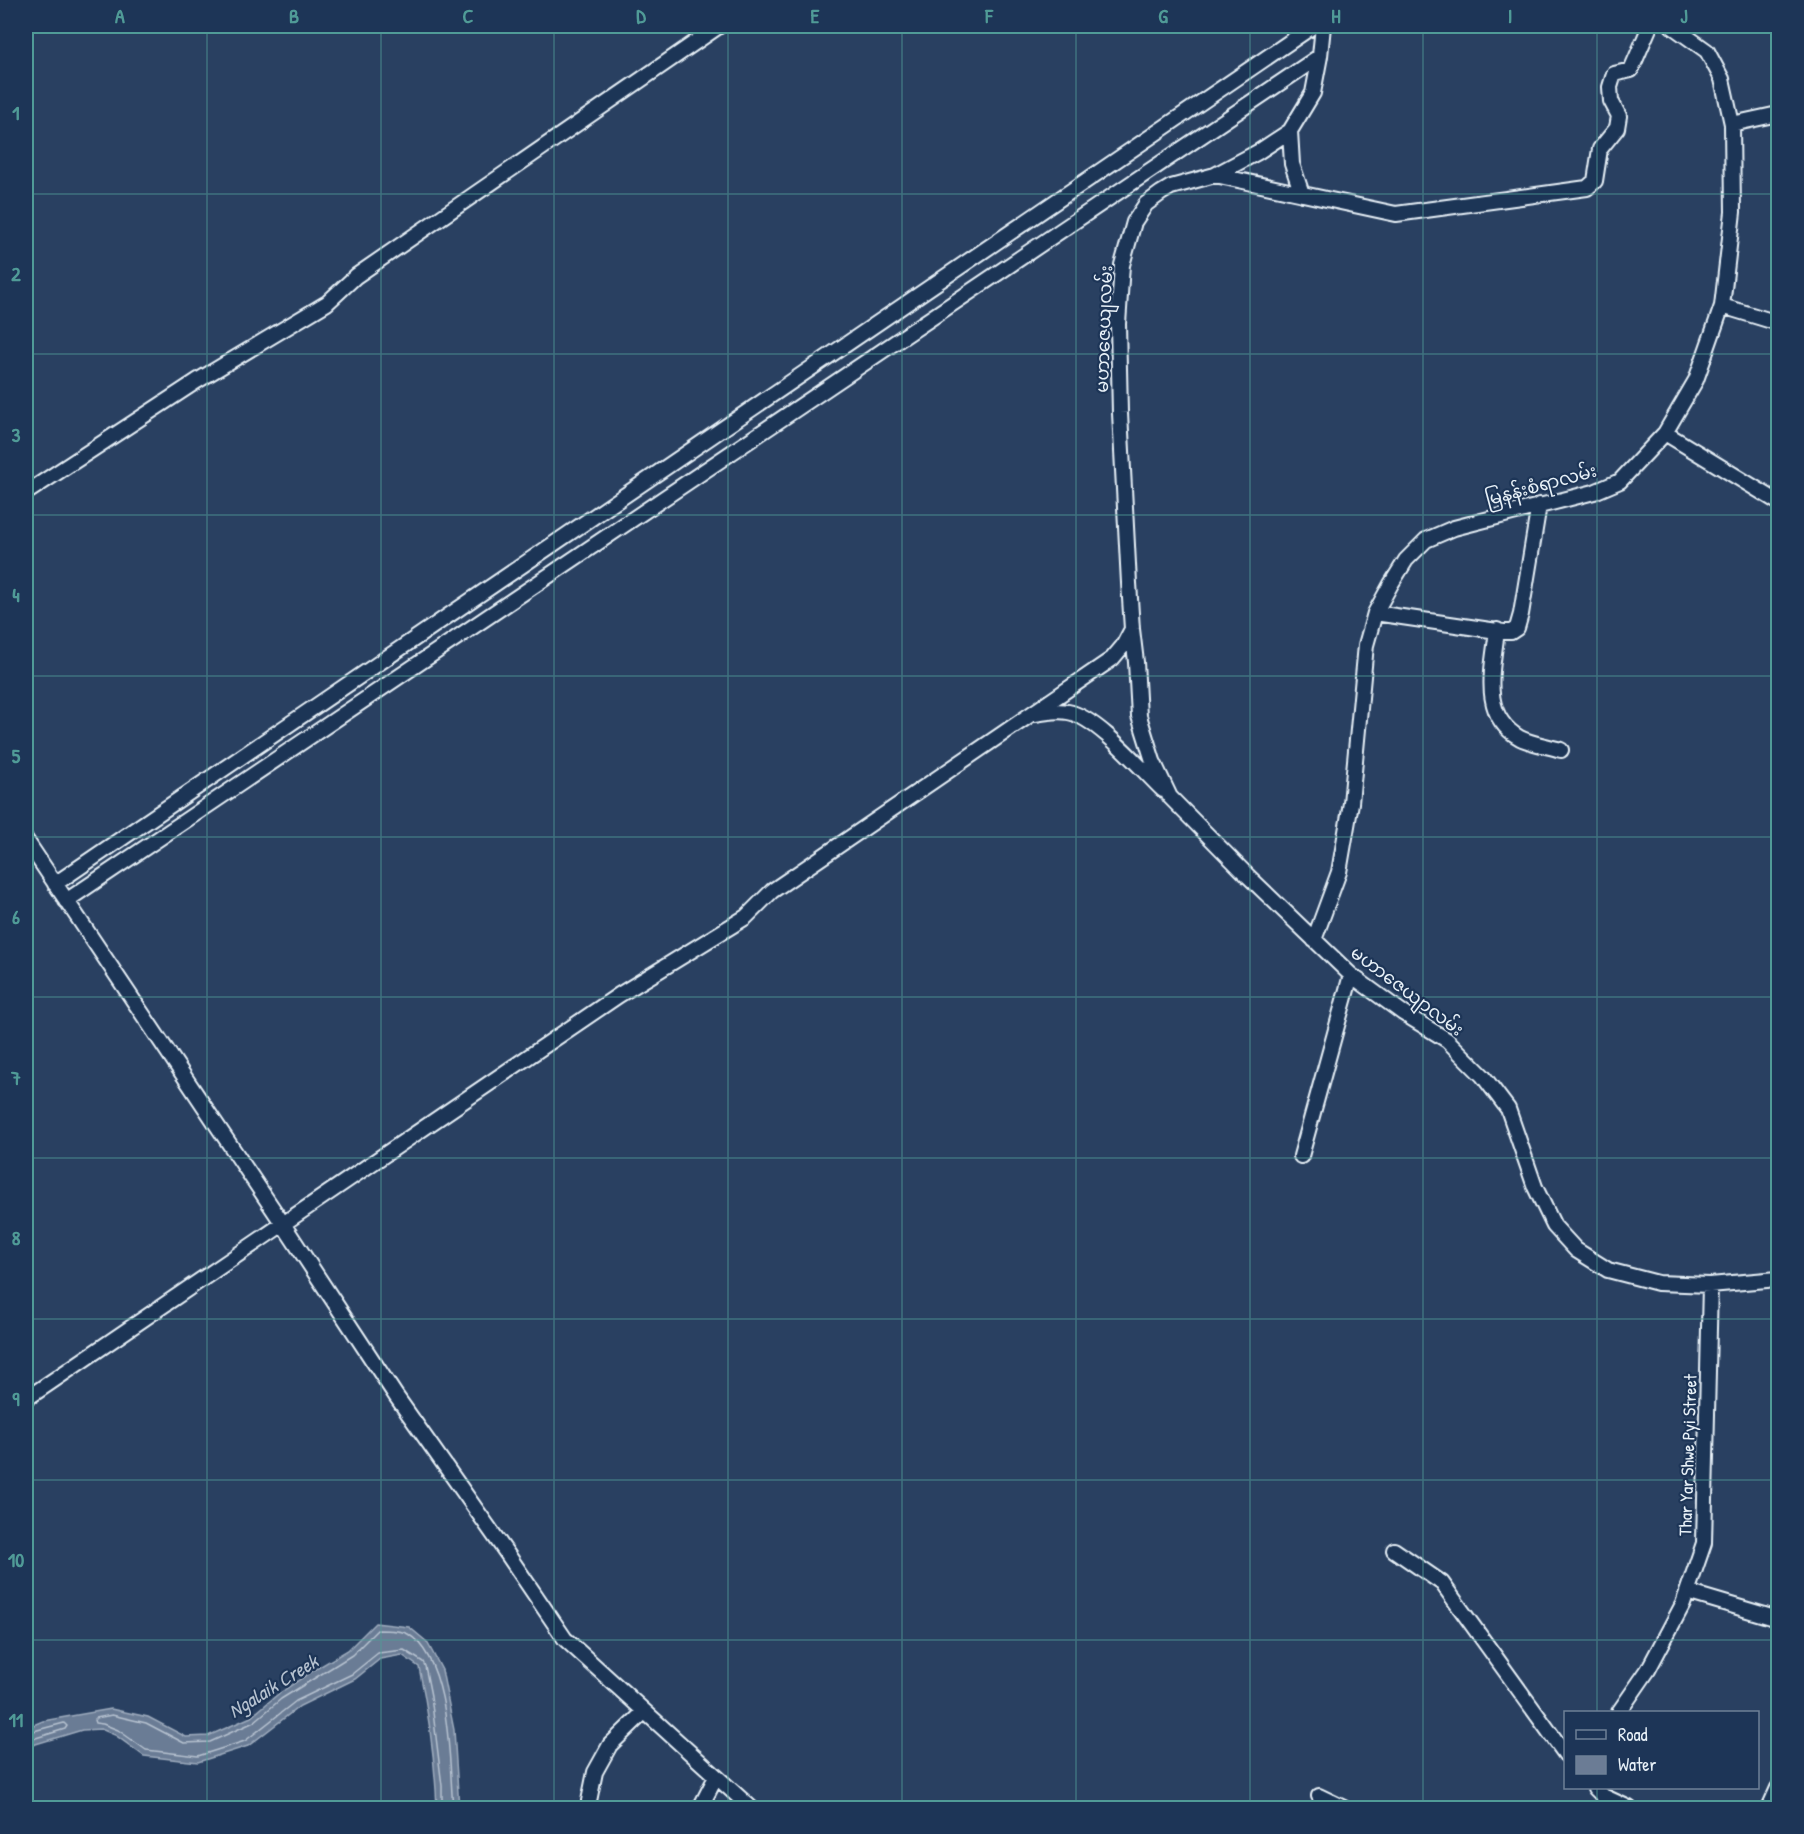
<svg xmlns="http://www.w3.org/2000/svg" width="1804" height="1834" font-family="'Patrick Hand','Noto Sans Myanmar',sans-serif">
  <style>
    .water { fill: #6b7c95; stroke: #9dabbd; stroke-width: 1.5 }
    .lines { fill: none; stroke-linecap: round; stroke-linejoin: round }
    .shore { stroke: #b6c2d0; stroke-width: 1.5 }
    .minor-casing { stroke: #e8f1f8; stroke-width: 18 }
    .minor { stroke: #1d3557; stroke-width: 14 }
    .grid { fill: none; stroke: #509b97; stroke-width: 1.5; stroke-opacity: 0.55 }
    .labels { text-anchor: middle; stroke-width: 4.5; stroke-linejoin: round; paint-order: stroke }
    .street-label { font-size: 18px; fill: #e8f1f8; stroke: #1d3557 }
    .water-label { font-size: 20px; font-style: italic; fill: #b6c2d0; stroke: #1d3557 }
    .neatline { fill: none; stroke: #509b97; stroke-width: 2 }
    .grid-label { font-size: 20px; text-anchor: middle; font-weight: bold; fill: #509b97 }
  </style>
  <rect width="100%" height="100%" fill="#294061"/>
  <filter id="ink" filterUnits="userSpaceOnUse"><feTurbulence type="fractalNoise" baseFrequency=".0167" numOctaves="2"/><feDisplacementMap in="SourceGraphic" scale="12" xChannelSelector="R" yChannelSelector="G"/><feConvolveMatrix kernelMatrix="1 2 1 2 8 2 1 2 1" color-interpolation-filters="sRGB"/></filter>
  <g filter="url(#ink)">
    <path class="water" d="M375 1623 409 1627 427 1642 442 1670 454 1730 459 1808H437C435 1762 429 1714 419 1667L402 1655 380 1659 355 1679 300 1706 248 1746 198 1762 144 1756 115 1735 101 1729 82 1730 26 1747V1728L43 1721 111 1709 148 1717 186 1737 208 1736 251 1717 277 1695 311 1672 348 1650Z"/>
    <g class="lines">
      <path class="shore" d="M26 1733 64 1723 67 1726 65 1729 26 1741
        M442 1808V1786L431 1696 425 1666 423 1662 404 1650 378 1653 352 1674 296 1701 245 1741 198 1756 146 1750 118 1730 103 1724 95 1723 94 1720 96 1718 112 1715 146 1723 184 1743 210 1742 254 1722 281 1699 352 1655 377 1630C385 1630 401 1630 408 1634 451 1660 449 1763 453 1808"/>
      <g class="minor-casing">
        <path id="minor" d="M1323 26 1320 56 1313 93 1290 131 1258 152 1215 175 1171 187 1161 193 1146 204 1134 222 1122 265 1118 324 1120 413 1129 583 1132 629 1136 662 1139 716 1153 761 1170 797 1248 876 1351 975 1403 1013 1447 1040 1483 1076 1508 1109 1535 1187 1554 1226 1576 1250 1608 1270 1658 1283 1710 1285 1778 1279
          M1732 124 1778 114
          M1290 131 1292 164 1302 194
          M1215 175 1396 214 1587 188 1595 181 1600 149 1617 128 1619 116 1611 101 1610 87 1614 74 1631 70 1650 26
          M1722 306 1778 323
          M1665 433 1778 502
          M26 493 197 381 327 303 356 276 719 26
          M1375 613 1504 632H1511L1517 628 1521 614 1539 505
          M1497 630C1493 668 1479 715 1520 738 1532 744 1548 746 1561 750
          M1036 714C1046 712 1057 710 1068 712 1097 717 1141 769 1163 790
          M26 840 283 1224 396 1396 508 1555 565 1639 751 1808
          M55 884 1313 26
          M66 901 1320 56
          M1314 940 1339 872 1351 803 1366 645 1375 613 1391 584 1406 560 1426 540 1454 528 1594 492 1620 481 1665 433 1696 380 1722 306 1733 212 1732 124 1722 79 1707 51 1672 26
          M1301 1156 1351 975
          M26 1399 619 995 746 917 772 891 1112 659 1123 646 1132 629
          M1394 1550 1442 1583 1566 1755
          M1687 1592 1778 1619
          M1619 1712 1648 1670 1683 1604 1704 1543 1710 1285
          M1595 1788 1603 1796 1629 1808
          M1319 1796 1344 1808
          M589 1801 595 1772 610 1745 644 1712
          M700 1808 716 1777
          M1769 1808 1778 1788"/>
      </g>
      <use href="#minor" class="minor"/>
    </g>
  </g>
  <path class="grid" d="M207 26V1808M381 26V1808M554 26V1808M728 26V1808M902 26V1808M1076 26V1808M1250 26V1808M1423 26V1808M1597 26V1712M26 194H1778M26 354H1778M26 515H1778M26 676H1778M26 837H1778M26 997H1778M26 1158H1778M26 1319H1778M26 1480H1778M26 1640H1778M1597 1788V1808"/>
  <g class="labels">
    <g class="street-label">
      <text transform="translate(1104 329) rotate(-88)" y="6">မဟာဇေယျလမ်း</text>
      <text transform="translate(1541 485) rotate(-15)" y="6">မြနန်းစံရာလမ်း</text>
      <text transform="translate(1407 991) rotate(37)" y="6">မဟာဇေယျာလမ်း</text>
      <text transform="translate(1688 1455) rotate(-88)" y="6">Thar Yar Shwe Pyi Street</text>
    </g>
    <g class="water-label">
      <text transform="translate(273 1686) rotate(-32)" y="7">Ngalaik Creek</text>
    </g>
  </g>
  <rect width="1804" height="1834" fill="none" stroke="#1d3557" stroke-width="66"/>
  <rect x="1564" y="1711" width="195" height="78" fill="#1d3557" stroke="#6e8097" stroke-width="1.5"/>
  <rect x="1576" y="1730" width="30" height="9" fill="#1d3557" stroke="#6e8097" stroke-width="1.5"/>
  <text x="1618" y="1741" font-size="18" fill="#e8f1f8">Road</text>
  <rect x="1576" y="1756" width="30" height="18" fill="#6b7c95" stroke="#6e8097" stroke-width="1.5"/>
  <text x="1618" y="1771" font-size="18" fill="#e8f1f8">Water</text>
  <rect x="33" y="33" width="1738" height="1768" class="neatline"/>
  <g class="grid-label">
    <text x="120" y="23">A</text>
    <text x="294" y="23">B</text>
    <text x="468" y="23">C</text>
    <text x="641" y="23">D</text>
    <text x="815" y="23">E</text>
    <text x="989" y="23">F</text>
    <text x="1163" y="23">G</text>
    <text x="1336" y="23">H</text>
    <text x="1510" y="23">I</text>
    <text x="1684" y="23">J</text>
    <text x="16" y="120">1</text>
    <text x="16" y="281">2</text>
    <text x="16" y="442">3</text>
    <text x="16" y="602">4</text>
    <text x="16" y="763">5</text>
    <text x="16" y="924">6</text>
    <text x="16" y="1085">7</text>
    <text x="16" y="1245">8</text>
    <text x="16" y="1406">9</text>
    <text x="16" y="1567">10</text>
    <text x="16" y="1727">11</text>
  </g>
</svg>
